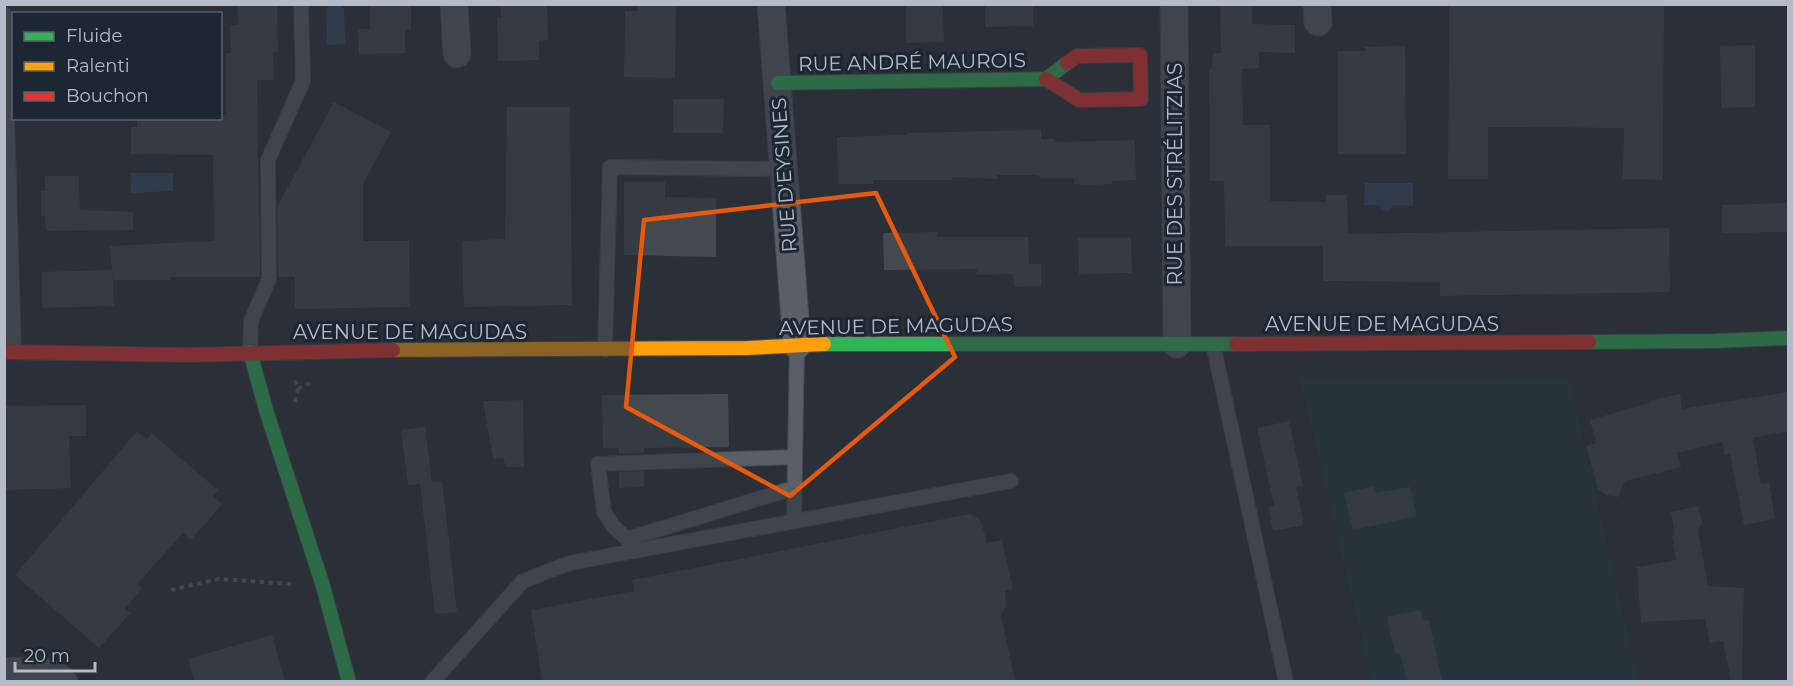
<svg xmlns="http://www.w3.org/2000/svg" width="1793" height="686" font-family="Montserrat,sans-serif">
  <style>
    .green { fill: #273a3e }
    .water { fill: #384963 }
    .building { fill: #444950 }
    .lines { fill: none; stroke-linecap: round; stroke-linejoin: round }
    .lane-casing { stroke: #484c53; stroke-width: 16 }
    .street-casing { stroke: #484c53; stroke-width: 29 }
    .fast-casing { stroke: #484c53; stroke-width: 16 }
    .slow-casing { stroke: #484c53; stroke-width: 16 }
    .jam-casing { stroke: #484c53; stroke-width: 16 }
    .path { stroke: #5d636a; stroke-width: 4; stroke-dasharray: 4.5 4.5; stroke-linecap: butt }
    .lane { stroke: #5a5e66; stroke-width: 14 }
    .street { stroke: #5a5e66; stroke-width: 27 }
    .fast { stroke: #30b455; stroke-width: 14 }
    .slow { stroke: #ff9f0a; stroke-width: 14 }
    .jam { stroke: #e5322d; stroke-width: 14 }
    .marked { fill: none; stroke: #e8590c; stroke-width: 4.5; stroke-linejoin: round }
    .labels { text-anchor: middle; stroke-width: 6; stroke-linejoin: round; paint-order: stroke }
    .street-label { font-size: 20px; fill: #b4bcc9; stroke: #1d2633 }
  </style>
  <rect width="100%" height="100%" fill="#2a3038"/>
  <path class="green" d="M1569 378 1638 681H1372L1300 379Z"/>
  <path class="water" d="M330 5H340L344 8 345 44 327 45 326 8Z
    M130 173H173V191L131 193Z
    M1365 183H1413V206L1393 205 1391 209 1387 211 1381 210 1379 205H1364Z"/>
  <path class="building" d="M237 4H277L278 52H273L274 80H257L260 277H171V280H113L110 246 214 241 213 155 131 154V127H137V120L145 118H220V115H226V53H231L230 25H238Z
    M369 4H411V30H405V53L359 54 358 29H370Z
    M500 4H547L548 40 539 41V60L498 61 497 17H501Z
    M637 4H676L675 78 624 77 625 11H637Z
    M906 4H943L944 42 906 43Z
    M985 4H1033V26L985 27Z
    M1220 4H1252V24L1295 25V53L1259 52V68L1242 69 1243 125H1270V201L1326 202V195H1347L1348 234 1669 228 1670 292 1440 296V282L1323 281V246H1225L1224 181H1210L1209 69H1212L1213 53H1221Z
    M1449 4H1664L1663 180 1623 179 1624 128 1488 127V179H1448Z
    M1755 45V107L1721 108 1720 46Z
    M1405 46 1406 154H1338V51H1365V47Z
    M673 99H724L723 133H673Z
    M334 102 391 132 363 184V241H409L410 307 295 309V277H278L277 207Z
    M507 107H570L572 305 464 307 462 241 505 239Z
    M1041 130V139H1055V142L1135 140 1136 180 1112 181V184L1088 185 1074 184V178H1041L1037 175H997V179L953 177 952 180H873V184H838L837 137 907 135V133Z
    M45 176H79L80 210 133 212V230L46 231 45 216H41V191H45Z
    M624 182H665V197L716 198V257L624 255Z
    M1788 203V232L1722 233V205Z
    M937 232V237H1028L1029 264H1041V286L1014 287 1013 274 976 275 977 269 884 270 883 233Z
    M1078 238H1131L1132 273 1079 274Z
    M112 270 114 306 42 308V272Z
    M1788 392V431L1753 438 1761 484 1769 483 1775 519 1744 525 1730 454 1725 455 1722 442 1677 453 1681 467 1625 481 1618 497 1607 495 1598 489 1586 446 1596 443 1590 420 1649 403 1648 401 1680 394 1682 409Z
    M728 394 729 447 644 448V453L619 454V448H603L602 395Z
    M523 400 524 467H506L503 458 493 459 483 401Z
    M86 405V436H69L71 488 4 490V406Z
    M1289 421 1303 486 1296 487 1304 525 1273 531 1268 507 1274 505 1257 428Z
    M425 427 432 482 442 481 457 612 435 614 420 484 408 485 401 430Z
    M137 431 146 439 152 433 164 444 218 490 213 496 222 504 191 540 183 533 137 584 142 588 125 609 130 613 99 648 15 575Z
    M644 471V487L619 488V472Z
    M1374 486 1376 493 1410 487 1417 516 1353 530 1344 493Z
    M1698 506 1702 523 1698 530 1708 586 1744 588 1742 681H1731L1723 641 1710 643 1705 619 1641 622 1637 567 1676 560 1672 536 1675 535 1671 512Z
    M970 514 981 521 987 543 1002 540 1013 589 1005 591 1006 606 1001 614 1015 681H542L531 610 634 591 632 580Z
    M1421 610 1424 621 1429 620 1442 681H1407L1400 653 1395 654 1387 617Z
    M272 635 285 681H194L188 659Z"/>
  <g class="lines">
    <g class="lane-casing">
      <path id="lane" d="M4 14 14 352
        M1213 344 1286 682
        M605 350 610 167 755 169 784 168
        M250 352 251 321 269 279 268 160 303 81 301 4
        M794 488 627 539 613 526 604 512 598 464 794 457
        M794 520 797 345
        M432 682 523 581 570 563 1011 481"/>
    </g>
    <g class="street-casing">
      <path id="street" d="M454 4 457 54
        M771 4 797 345
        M1174 4 1177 344
        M1317 4 1318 22
        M4 672C21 671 53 668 64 682"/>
    </g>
    <g class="fast-casing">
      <path id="fast" d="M778 83 1046 79 1067 63
        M1589 342 1714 341 1788 338
        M824 344H1236
        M250 352 266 410 323 586 349 682"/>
    </g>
    <g class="slow-casing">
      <path id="slow" d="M393 350 748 348 824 344"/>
    </g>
    <g class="jam-casing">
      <path id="jam" d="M1046 79 1079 100 1141 99 1140 55 1077 56 1067 63
        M1236 344 1589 342
        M4 352 188 355 393 350"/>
    </g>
    <path class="path" d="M298 389 314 381
      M295 402 298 389 295 380
      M171 590 219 579 292 584"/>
    <use href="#lane" class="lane"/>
    <use href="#street" class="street"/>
    <use href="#fast" class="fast"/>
    <use href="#slow" class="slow"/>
    <use href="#jam" class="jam"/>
  </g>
  <path d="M0 0H1793V686H0ZM876 193 955 357 790 496 626 407 644 220Z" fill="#2a3038" fill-opacity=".55" fill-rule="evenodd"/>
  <path class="marked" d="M876 193 955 357 790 496 626 407 644 220Z"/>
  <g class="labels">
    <g class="street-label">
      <text transform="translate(912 62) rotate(-1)" y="7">RUE ANDRÉ MAUROIS</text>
      <text transform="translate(1175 174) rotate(-90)" y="7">RUE DES STRÉLITZIAS</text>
      <text transform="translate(784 175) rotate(-94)" y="7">RUE D'EYSINES</text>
      <text x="1382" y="331">AVENUE DE MAGUDAS</text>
      <text transform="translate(896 326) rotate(-1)" y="7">AVENUE DE MAGUDAS</text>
      <text x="410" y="339">AVENUE DE MAGUDAS</text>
    </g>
  </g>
  <rect width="1793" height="686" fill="none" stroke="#b4bcc9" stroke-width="12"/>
  <rect x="12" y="12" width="210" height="108" fill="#1d2633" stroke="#59626f" stroke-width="1.5"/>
  <rect x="24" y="32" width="30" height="9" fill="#30b455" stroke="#59626f" stroke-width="1.5"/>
  <text x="66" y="42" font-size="18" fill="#b4bcc9">Fluide</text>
  <rect x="24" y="62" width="30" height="9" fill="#ff9f0a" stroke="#59626f" stroke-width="1.5"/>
  <text x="66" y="72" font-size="18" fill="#b4bcc9">Ralenti</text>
  <rect x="24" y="92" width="30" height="9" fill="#e5322d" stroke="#59626f" stroke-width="1.5"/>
  <text x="66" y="102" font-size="18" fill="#b4bcc9">Bouchon</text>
  <path d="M15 662v9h80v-9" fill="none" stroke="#b4bcc9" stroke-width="3"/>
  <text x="24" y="662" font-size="18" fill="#b4bcc9" stroke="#1d2633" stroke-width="4.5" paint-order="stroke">20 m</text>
</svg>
